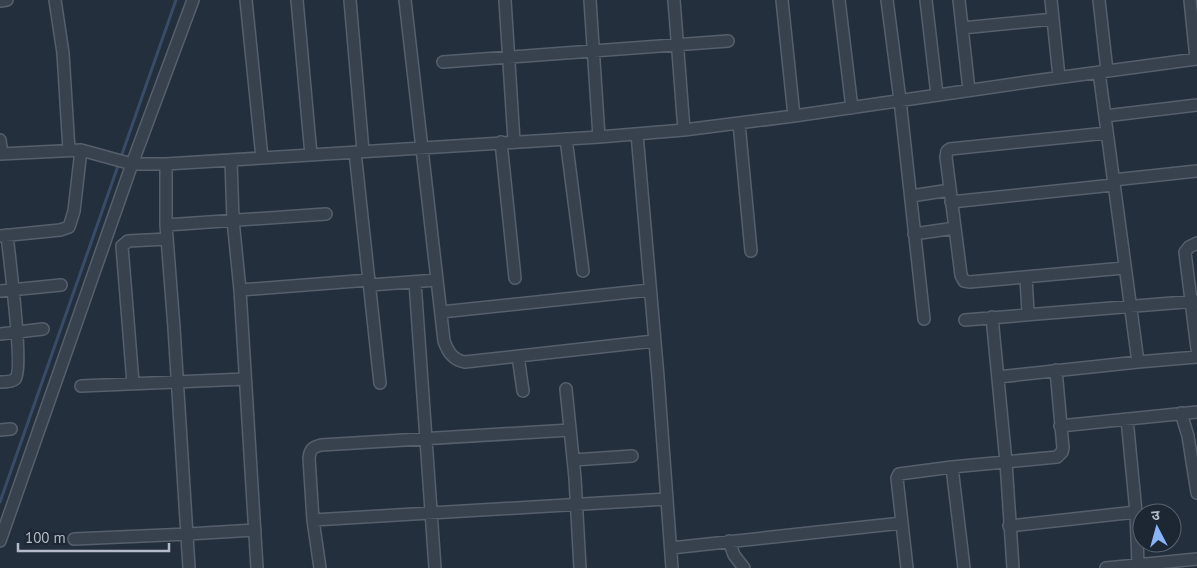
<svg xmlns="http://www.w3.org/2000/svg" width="1197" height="568" font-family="'PT Sans','Noto Sans Devanagari',sans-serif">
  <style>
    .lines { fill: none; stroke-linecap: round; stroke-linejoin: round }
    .stream { stroke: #394c67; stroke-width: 3 }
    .minor-casing { stroke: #565f6c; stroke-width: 14 }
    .minor { stroke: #38414e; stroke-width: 11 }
  </style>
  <rect width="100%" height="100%" fill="#242f3e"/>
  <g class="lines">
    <path class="stream" d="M121 157 176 0
      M0 502 119 163"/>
    <g class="minor-casing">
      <path id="minor" d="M55 0 63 53 69 150
        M246 0 262 158
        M297 0 311 155
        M350 0 363 151
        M405 0 444 341C448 352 453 360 465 362L654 341
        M505 0 514 141
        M590 0 599 137
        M674 0 684 130
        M782 0 794 116
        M839 0 852 108
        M887 0 900 100 924 319
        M926 0 937 95
        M959 0 969 90
        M1051 0 1059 77
        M1099 0 1107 71
        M1190 0 1196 59
        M0 1 7 0
        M962 28 1053 19
        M443 62 728 41
        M1105 116 1197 105
        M739 123 751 251
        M1107 133 950 149 947 151 946 157 961 275 964 281 970 282 1124 268
        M637 134 658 377 672 568
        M566 139 583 271
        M0 140 2 154
        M501 142 515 278
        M355 152 380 383
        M0 154 81 150 132 164H166L599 137 684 130 794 116 1041 80 1197 59
        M231 160 233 220 240 290 257 568
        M166 164V225L174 328 189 568
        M1113 180 1197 171
        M911 196 950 190
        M951 202 1113 185
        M166 225 326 214
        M914 234 955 228
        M0 236 60 230 69 227 74 211 81 150
        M1197 243 1189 247 1185 252 1197 349
        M1026 277 1028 313
        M415 282 435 568
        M370 285 437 280
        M240 290 369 280
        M0 291 61 285
        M441 312 650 290
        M992 317 1006 462 1013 568
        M965 320 1197 301
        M0 334 43 329
        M518 356 523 391
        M1138 362 1197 357
        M998 377 1138 362 1099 72
        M0 382C4 382 12 382 15 379 24 370 9 254 7 235
        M133 383 122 246 128 241 167 239
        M81 386 245 379
        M566 389 575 478 580 568
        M1181 413 1188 436 1197 493
        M1127 419 1136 512 1138 565
        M1060 426 1197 412
        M0 430 11 429
        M573 460 632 456
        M952 467 964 568
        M313 520 667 499
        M1009 526 1136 512
        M74 539 188 534 255 530
        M0 541 132 164 193 0
        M729 541 734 555 744 568
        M671 548 902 523
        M320 568 313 520 309 458C310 449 313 447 321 445L570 430
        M907 568 897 478 899 474 952 467 1057 457 1062 452 1063 448 1056 370
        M1106 568 1197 559"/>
    </g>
    <use href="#minor" class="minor"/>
  </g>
  <g transform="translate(1157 528) rotate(354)"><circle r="24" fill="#1d2633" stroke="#59626f"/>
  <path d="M0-4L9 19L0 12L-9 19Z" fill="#8ab4f8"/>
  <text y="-8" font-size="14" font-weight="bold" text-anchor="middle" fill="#b4bcc9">उ</text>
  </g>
  <path d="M18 543v8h151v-8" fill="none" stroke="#b4bcc9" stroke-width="2.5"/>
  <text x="25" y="543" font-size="15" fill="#b4bcc9" stroke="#1d2633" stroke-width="4" paint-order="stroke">100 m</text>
</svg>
